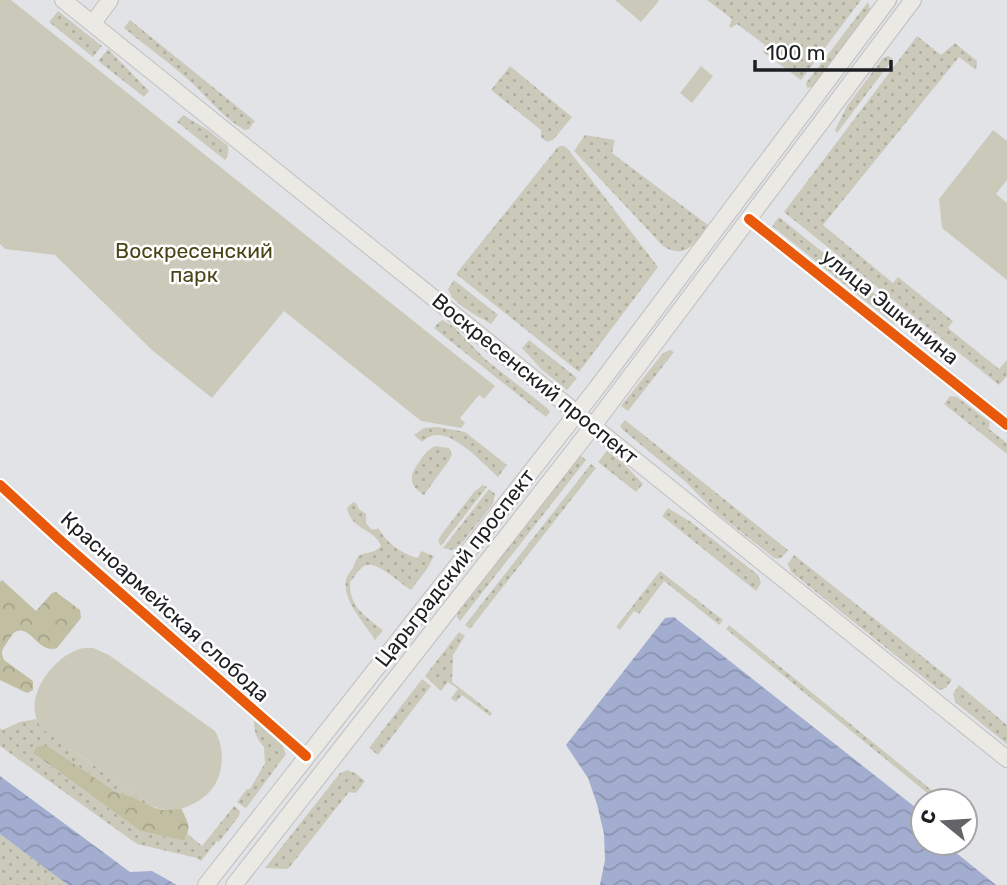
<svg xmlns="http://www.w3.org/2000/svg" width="1007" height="885" font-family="Rubik,sans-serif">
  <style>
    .grass { fill: url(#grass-dots) }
    .forest { fill: url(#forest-crowns) }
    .park { fill: #cbcaba }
    .water { fill: url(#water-waves) }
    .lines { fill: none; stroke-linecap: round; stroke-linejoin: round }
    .minor-casing { stroke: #98999c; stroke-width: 15 }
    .major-casing { stroke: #bfbfc2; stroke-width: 18 }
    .minor { stroke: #fbfbfb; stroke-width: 12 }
    .major { stroke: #eae9e4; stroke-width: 16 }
    .cycleway-casing { stroke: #fff; stroke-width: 15 }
    .cycleway { stroke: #e8590c; stroke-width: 10 }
    .labels { text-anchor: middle; stroke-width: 5; stroke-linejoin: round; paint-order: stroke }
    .park-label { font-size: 21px; fill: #4a4419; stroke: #fff }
    .street-label { font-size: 21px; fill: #1e1f22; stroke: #fff }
  </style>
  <defs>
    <pattern id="grass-dots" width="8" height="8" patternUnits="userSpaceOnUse" patternTransform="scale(1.75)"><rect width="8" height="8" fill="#cbcaba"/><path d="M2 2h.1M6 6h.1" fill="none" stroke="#aeada0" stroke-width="1.8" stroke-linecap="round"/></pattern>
    <pattern id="forest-crowns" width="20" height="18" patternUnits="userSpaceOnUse" patternTransform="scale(1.75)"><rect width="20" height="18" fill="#c1bea2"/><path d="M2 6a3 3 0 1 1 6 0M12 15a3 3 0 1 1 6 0" fill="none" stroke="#a5a38b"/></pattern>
    <pattern id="water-waves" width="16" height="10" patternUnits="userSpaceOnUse" patternTransform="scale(1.75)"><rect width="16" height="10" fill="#a2add0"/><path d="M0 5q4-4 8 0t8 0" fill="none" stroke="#8b94b2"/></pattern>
  </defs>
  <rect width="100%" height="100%" fill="#e2e3e7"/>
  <path class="grass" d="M707 0H861L801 80 763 52 765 45 737 24 731 28 729 26 732 19Z
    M868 2 871 12 815 86 807 88 806 83Z
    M58 11 102 46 93 57 49 22Z
    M130 20 255 121 249 129 245 130C224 119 209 99 192 83 170 63 146 46 124 28Z
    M917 36 941 55 955 43 977 61 976 70 959 57 823 225 893 283 898 277 953 321 948 328 999 369 1007 360V376L999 385 784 212Z
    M108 49 149 91 144 97 98 61Z
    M888 56 893 59 837 133 835 130 847 106 883 58Z
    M510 66 572 117 553 140 547 142 541 137V130L491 90Z
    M183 115 208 130 227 145C230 150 228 156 225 160L177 122Z
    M585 135 615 140 612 153 708 225C696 241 686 261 663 246L574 151Z
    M560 146H564L568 149 658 267 579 372 456 274 557 148Z
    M779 217 901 315 894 324 772 226Z
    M454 280 498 315 491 324C477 315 453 305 448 289Z
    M443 320 454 327 485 359 547 408 550 412 546 417 434 328 439 322Z
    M529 340 577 378 567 390 541 369 522 348Z
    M670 350 674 352 628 411 621 406 663 353Z
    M950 396 957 397 990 422 989 429 1007 443V454L944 404Z
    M625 420 788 550C784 555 780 562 773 557L715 512 686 482 623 430 620 426Z
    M438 427 465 432 507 465 498 477C483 464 453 429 431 436 428 437 424 440 422 442L414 435 424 428Z
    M435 446 449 448 452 454 450 459 424 495C408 485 409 476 419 462 424 455 427 450 435 446Z
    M607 451 623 463 643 484 636 492 598 462Z
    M580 455 586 460 460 621 457 617V611Z
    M591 464 596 468 470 629 465 625Z
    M483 485 487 487 441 546 438 541 441 535 474 492Z
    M489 489 495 494 493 504 458 548 451 550 443 548Z
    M353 502 356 503 359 509 366 514V523L371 529 375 530 378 528C388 544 399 552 417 558L419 556 421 551 434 556 427 569 411 590C399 583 379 562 366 565 360 567 354 578 350 582 349 607 365 616 383 630L375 640C365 624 339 597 347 577 348 573 351 571 353 568 353 567 357 559 357 558 363 550 372 556 381 546 374 528 351 530 347 508Z
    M668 508 691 522 758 575 761 583 756 591 662 516Z
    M794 555 952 680 946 688 939 690 791 572 788 564Z
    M660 571 723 620 719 625 664 581 639 614 634 611 620 630 616 627Z
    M729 625 945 801H937L726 629Z
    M459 632 465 636 453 655 452 682 492 713 490 716 462 695 456 702 451 698 458 689 448 682 441 691 425 676Z
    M422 679 431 686 378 755 369 748Z
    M959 685 1007 725V744L955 702 953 694Z
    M36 719 44 730 133 793 156 808 155 810 133 797 116 792 48 746 34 751V754L140 831 184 841 188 834 202 846 234 806 240 811 239 816 219 842 217 841 201 861 197 858 137 844 0 746V728L2 730 20 722Z
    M257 719 280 740 286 754 247 807 245 808 237 802 247 789H250L265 763 264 747C257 740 254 732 254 721Z
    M347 770 355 773 365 781 356 793 349 792 288 869 265 868 340 773Z
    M0 834 68 885H0Z"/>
  <path class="forest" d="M2 580 36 611 52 593 56 592 80 610 81 618 57 648C39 654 31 626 17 631 12 633 9 640 6 644 1 651 1 653 4 660L33 681V690L27 693 0 680V582Z
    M42 745 48 746 116 792 133 797 155 809 156 808 162 810 181 808C188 823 192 826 184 841L140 831 33 753 36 748Z"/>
  <path class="park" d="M0 0H11L495 386 484 399 479 395 460 418 465 423 461 428 421 421 284 311 212 398 152 350 55 255 5 249 0 244Z
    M615 0H658L659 1 641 22Z
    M701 66 713 76 692 103 680 93Z
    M993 130 1007 141V180L996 194 1007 203V280L942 228 939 199Z
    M84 648H93L109 655 215 731C224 747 224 767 216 783 206 801 180 814 160 809 154 807 147 802 142 799 122 786 103 772 84 758 70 748 52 739 40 726 21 698 55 653 84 648Z"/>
  <path class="water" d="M674 617 920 811 916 821 923 826V843H944L996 885H600L605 860 604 834 597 804 588 778 566 745 665 618Z
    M0 776 130 872 152 871 177 885H68L0 834Z"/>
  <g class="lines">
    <g class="minor-casing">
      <path id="minor" d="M749 219 1007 425
        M0 485 61 541 306 756"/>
    </g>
    <g class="major-casing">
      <path id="major" d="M63 0 1007 759
        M93 23 110 0
        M206 885 596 389 888 0
        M234 885 593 426 913 0"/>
    </g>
    <use href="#minor" class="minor"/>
    <use href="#major" class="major"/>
    <g class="cycleway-casing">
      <path id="cycleway" d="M749 219 1007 425
        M0 485 61 541 306 756"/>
    </g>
    <use href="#cycleway" class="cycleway"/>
  </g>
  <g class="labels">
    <g class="park-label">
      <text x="194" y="258">Воскресенский<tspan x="194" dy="24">парк</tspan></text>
    </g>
    <g class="street-label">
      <text transform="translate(890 307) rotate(39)" y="7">улица Эшкинина</text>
      <text transform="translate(535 379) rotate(39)" y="7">Воскресенский проспект</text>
      <text transform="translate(455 568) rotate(-52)" y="7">Царьградский проспект</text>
      <text transform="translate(165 607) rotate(42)" y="7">Красноармейская слобода</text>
    </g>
  </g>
  <g transform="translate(944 822) rotate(288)"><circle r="33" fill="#ffffff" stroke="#a5a5a7" stroke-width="2"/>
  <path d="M0-5L12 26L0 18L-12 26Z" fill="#636467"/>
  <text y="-10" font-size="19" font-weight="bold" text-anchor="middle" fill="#1e1f22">С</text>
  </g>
  <path d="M755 60v10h136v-10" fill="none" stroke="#1e1f22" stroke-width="3.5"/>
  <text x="766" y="60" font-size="21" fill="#1e1f22" stroke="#ffffff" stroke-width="5" paint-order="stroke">100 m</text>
</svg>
